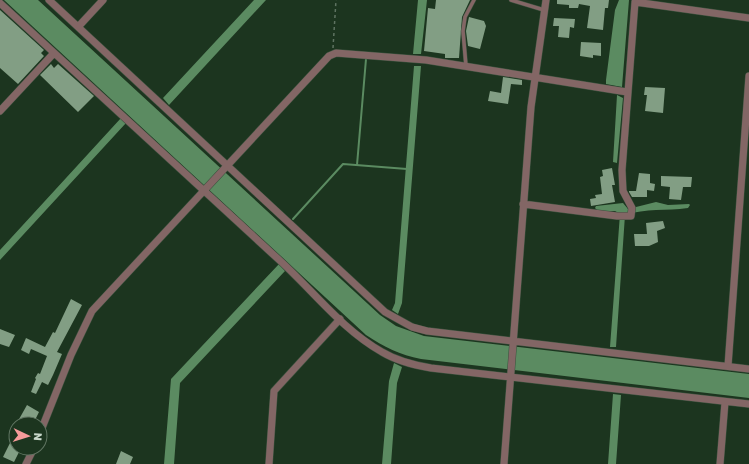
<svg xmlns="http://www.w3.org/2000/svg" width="749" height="464" font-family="Rubik,sans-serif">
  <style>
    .water { fill: #5b8b61 }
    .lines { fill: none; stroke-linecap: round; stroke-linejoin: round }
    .stream { stroke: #5b8b61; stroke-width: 2 }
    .building { fill: #829e84 }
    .service-casing { stroke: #3b523e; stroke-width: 4.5 }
    .minor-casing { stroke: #3b523e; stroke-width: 8 }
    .path { stroke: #5e7361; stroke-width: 1.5; stroke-dasharray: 3 3; stroke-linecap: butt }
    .service { stroke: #836665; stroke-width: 3.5 }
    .minor { stroke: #836665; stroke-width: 7 }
  </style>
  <rect width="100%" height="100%" fill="#1c351f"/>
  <path class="water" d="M4 0H38L380 315 396 326 424 336 749 374V398L421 359C400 355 384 347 366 335Z
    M254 0H266L169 105 163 98Z
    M418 0H427L421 54H413Z
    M619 0H629L622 87 606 84V80L615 10Z
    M414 66H421L402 303 398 314 392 310 395 303Z
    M617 95 623 98 617 163 613 162Z
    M121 118 126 123 0 260V250Z
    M656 202 668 205 689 204 690 205 688 208C666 211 646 208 625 215L616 347H610L620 214 615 211H598L595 208 596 206 623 203 628 209Z
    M279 264 285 271 180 383 174 464H164L171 379Z
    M394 363 402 367 397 383 391 464H382L389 381Z
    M613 394 621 395 616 464H608Z"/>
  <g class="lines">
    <path class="stream" d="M357 165 366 59
      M293 219 343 164 407 169"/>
  </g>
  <path class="building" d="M436 0H470L462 17 459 58H445V54L424 51 428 8 435 9Z
    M557 0H609L608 8H605L603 30 587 28 590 6 579 4 578 8H569V5L557 4Z
    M0 10 44 50 41 53 44 56 18 84 0 68Z
    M469 17 484 21 486 26 480 49 468 46 466 31Z
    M554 18 575 19 574 28 570 27 569 38 558 37 559 26H553Z
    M581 42 601 43V56L593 55V58L580 56Z
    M51 64 54 68 58 64 94 96 78 112 40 75Z
    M503 77 522 80V85L511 84 508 104 488 101 490 91 501 93Z
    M645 87 665 88 663 113 645 111 647 95H644Z
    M612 168 615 185H612L615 202 591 206 590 199 596 198 595 195 602 194 600 177 603 176 602 170Z
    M639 173 650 174V183L655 184 654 191 647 190V197H632L629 192V191H636Z
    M661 176 692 177 691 187H683L681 200 669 199 670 187 661 186Z
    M663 221 665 228 657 231 658 242 649 246H635L634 234H647L646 223Z
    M71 299 82 305 57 352 62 354 53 375 48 385 42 382 36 394 31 392 36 379 35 378 38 373 40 374 47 356 31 349 29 354 21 350 26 338 45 347 53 332 55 333Z
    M0 329 15 335 9 347 0 344Z
    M27 405 39 412 33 424H19L20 422 18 421Z
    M16 431V448H21L14 462 3 457Z
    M121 451 133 457 130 464H116Z"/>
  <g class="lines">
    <g class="service-casing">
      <path id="service" d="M511 0 544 10
        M466 66 463 31 465 17 474 0"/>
    </g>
    <g class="minor-casing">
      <path id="minor" d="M49 0 385 312 412 327 427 331 749 369
        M0 3C92 88 184 173 276 257 311 288 341 329 382 352 397 361 413 365 431 368L749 404
        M78 27 103 0
        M0 111 54 53
        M523 204 617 216H631L632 208 623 191 622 170 635 2 749 18
        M728 366 749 76
        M40 433 71 355 92 311 329 56 336 53 426 60 627 92
        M26 464 34 448
        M269 464 274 391 340 319
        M504 464 531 107 546 0
        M720 464 725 402"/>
    </g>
    <path class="path" d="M333 48 336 0"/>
    <use href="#service" class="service"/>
    <use href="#minor" class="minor"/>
  </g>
  <g transform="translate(28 436) rotate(94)"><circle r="19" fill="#1c351f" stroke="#617663"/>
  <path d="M0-3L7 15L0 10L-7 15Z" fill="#f59b9a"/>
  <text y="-6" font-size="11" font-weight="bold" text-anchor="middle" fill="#c8d7ca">N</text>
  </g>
</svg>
